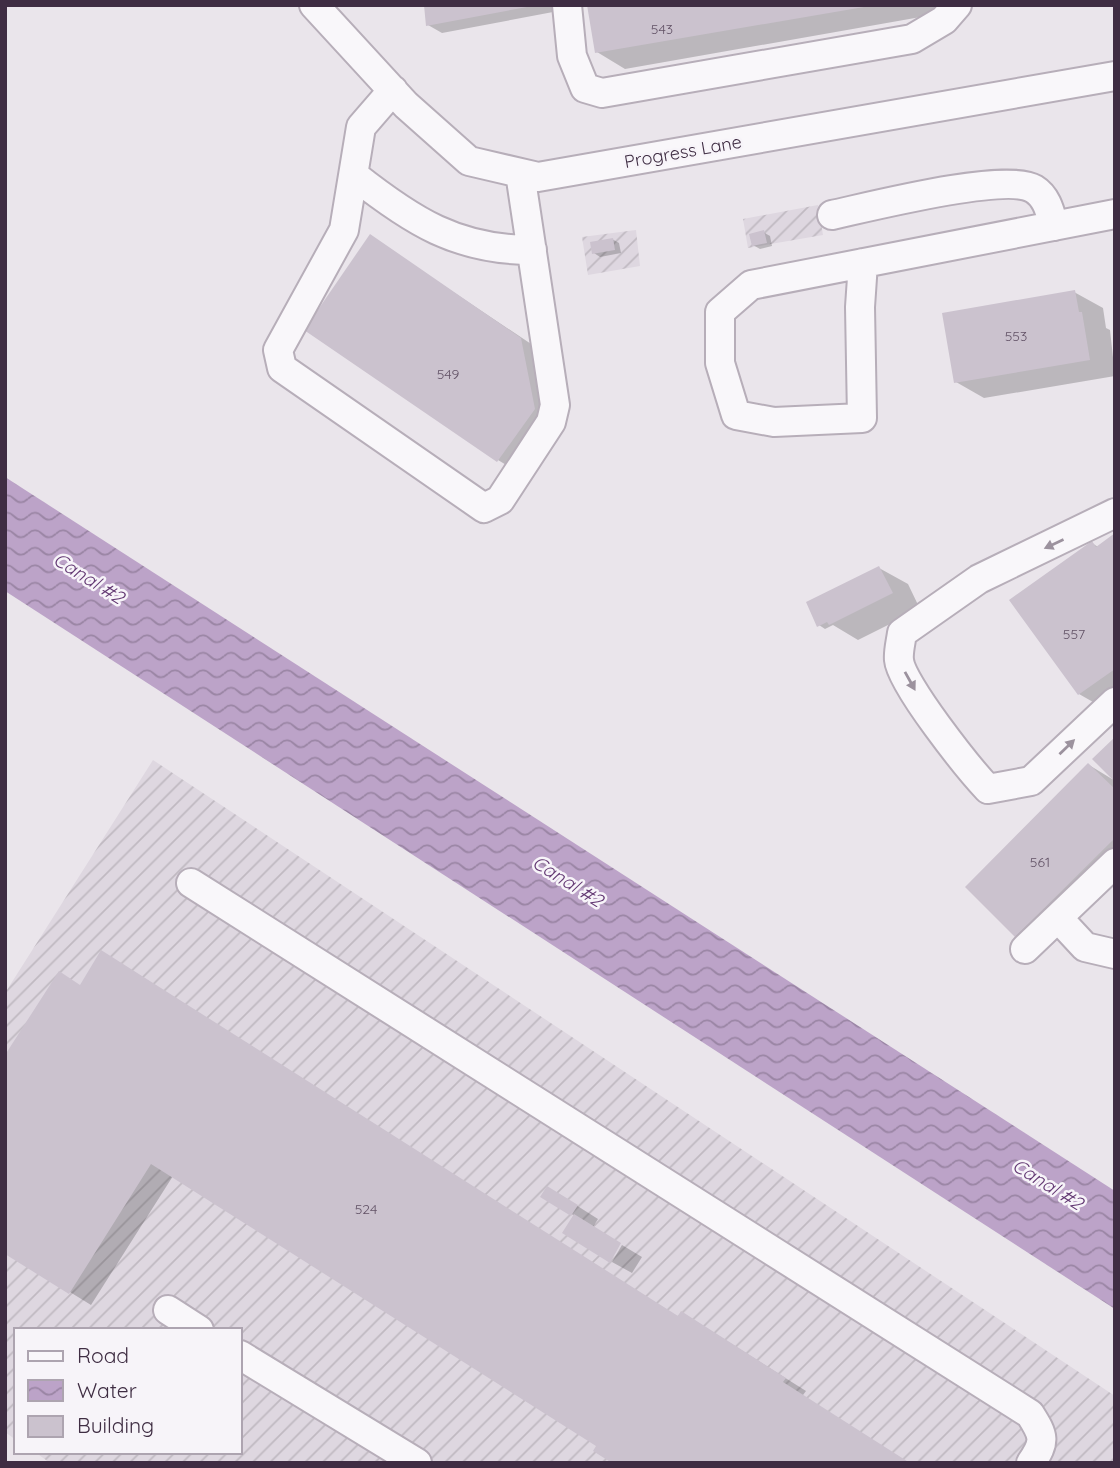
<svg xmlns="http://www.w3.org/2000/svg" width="1120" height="1468" font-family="Quicksand,sans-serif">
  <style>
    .industrial { fill: url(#industrial-furrows) }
    .water { fill: url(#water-waves) }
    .shadow { fill: #0003 }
    .building { fill: #cbc2ce }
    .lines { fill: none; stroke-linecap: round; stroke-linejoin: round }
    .minor-casing { stroke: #b7aeb9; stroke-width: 32 }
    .minor { stroke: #f9f7fa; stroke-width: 28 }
    .oneway { fill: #9c929e }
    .labels { text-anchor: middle; stroke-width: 5; stroke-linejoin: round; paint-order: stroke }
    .number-label { font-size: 14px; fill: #625266 }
    .street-label { font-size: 18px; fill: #3f2d43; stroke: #f7f4f9 }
    .water-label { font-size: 19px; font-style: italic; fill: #643a74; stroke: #f7f4f9 }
  </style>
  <defs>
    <pattern id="industrial-furrows" width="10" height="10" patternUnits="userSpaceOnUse" patternTransform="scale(1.75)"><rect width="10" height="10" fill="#ded7e0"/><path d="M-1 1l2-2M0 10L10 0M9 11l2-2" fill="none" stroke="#c0b9c1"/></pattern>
    <pattern id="water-waves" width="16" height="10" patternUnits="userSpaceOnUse" patternTransform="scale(1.75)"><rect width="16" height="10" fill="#bca3c8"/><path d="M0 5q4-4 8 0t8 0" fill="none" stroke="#9a85a4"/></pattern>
  </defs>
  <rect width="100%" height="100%" fill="#eae5eb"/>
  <path class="industrial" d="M818 205 823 235 748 248 743 219Z
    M636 230 640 266 588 275 582 237Z
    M153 760 1115 1396V1463H50L35 1452H240V1330H16V1440L5 1432V993Z"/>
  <path class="water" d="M5 477 1115 1191V1309L5 591Z"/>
  <path class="shadow" d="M426 5H552L553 12 442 33 428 25Z
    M589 5H948L949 12 625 69 597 52Z
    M763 232 770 236 772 246 760 249 753 245Z
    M371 237 549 356 562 426 526 477 498 460Z
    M612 239 619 243 621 253 600 257 594 253Z
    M1074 292 1103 308 1106 328 1110 330 1115 376 984 398 956 382Z
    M1115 535V705L1107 710 1079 694 1092 543 1098 547Z
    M879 568 908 584 920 609 858 640 833 625 825 629 819 625Z
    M1115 739V882L1044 952 1016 936 967 887 1089 765 1112 779Z
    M5 1059 703 1326 806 1391 803 1395 598 1446 173 1176 91 1305 5 1252Z
    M542 1196 568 1200 598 1219 593 1227Z
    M622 1245 642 1257 632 1273 612 1262Z"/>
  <path class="building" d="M424 5H527V7L426 26Z
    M587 5H864V7L595 53Z
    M764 230 767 243 752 246 749 234Z
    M370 234 521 338 535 409 497 462 304 330Z
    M613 238 615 250 592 254 590 242Z
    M1075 290 1079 312H1082L1090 360 954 383 942 313Z
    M1115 533V669L1078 695 1009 600 1092 541 1096 547Z
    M879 566 893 593 829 625 827 622 817 627 806 602Z
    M1115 737V782L1092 759Z
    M1088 763 1115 789V838L1015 937 965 887Z
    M101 950 678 1316 681 1311 786 1378 783 1382 910 1463H612L593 1451 596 1446 151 1164 69 1294 5 1254V1055L59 971 80 985Z
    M547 1186 578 1205 571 1216 540 1197Z
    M574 1214 621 1243 610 1263 562 1233Z"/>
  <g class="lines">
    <g class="minor-casing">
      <path id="minor" d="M314 5 406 105 469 161 538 177 1115 76
        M567 5 572 56 585 88 602 93 912 39 944 20 957 5
        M393 90 361 127 344 230 278 350 282 368 484 508 500 500 551 422 555 405 520 173
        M355 176C412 221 457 250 532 250
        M832 215C869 207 1006 172 1034 189 1047 197 1050 212 1054 226
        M863 263 860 307 862 418 774 422 736 415 720 363V312L751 285 1115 214
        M1115 513 979 579 902 633C901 641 898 652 899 660 901 684 969 769 988 789L1031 781 1115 702
        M191 883 1030 1414C1044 1436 1046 1441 1031 1463
        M1059 919 1085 947 1115 954
        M1025 949 1115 863
        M168 1310 199 1330
        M240 1355 417 1463"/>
    </g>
    <use href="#minor" class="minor"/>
  </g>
  <defs><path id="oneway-solid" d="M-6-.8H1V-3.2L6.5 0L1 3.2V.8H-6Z" transform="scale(1.75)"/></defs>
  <g class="oneway">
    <use href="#oneway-solid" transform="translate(1054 544) rotate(155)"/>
    <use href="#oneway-solid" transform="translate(910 681) rotate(61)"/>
    <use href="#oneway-solid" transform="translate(1067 747) rotate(-44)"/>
  </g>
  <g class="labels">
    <g class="number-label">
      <text x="662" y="34">543</text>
      <text x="1016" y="341">553</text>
      <text x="448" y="379">549</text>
      <text x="1074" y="639">557</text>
      <text x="1040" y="867">561</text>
      <text x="366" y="1214">524</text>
    </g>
    <g class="street-label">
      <text transform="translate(683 152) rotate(-10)" y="6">Progress Lane</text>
    </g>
    <g class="water-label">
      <text transform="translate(89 578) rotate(32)" y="7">Canal #2</text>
      <text transform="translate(568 881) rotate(32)" y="7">Canal #2</text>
      <text transform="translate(1048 1184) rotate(32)" y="7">Canal #2</text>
    </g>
  </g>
  <rect width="1120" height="1468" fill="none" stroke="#3f2d43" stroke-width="14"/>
  <rect x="14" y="1328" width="228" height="126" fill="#f7f4f9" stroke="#ada4b0" stroke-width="2"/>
  <rect x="28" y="1351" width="35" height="10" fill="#f9f7fa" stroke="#ada4b0" stroke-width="2"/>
  <text x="77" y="1363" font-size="21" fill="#3f2d43">Road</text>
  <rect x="28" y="1380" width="35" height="21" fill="url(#water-waves)" stroke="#ada4b0" stroke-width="2"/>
  <text x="77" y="1398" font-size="21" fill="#3f2d43">Water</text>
  <rect x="28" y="1416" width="35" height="21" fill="#cbc2ce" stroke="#ada4b0" stroke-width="2"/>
  <text x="77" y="1433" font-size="21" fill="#3f2d43">Building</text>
</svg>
